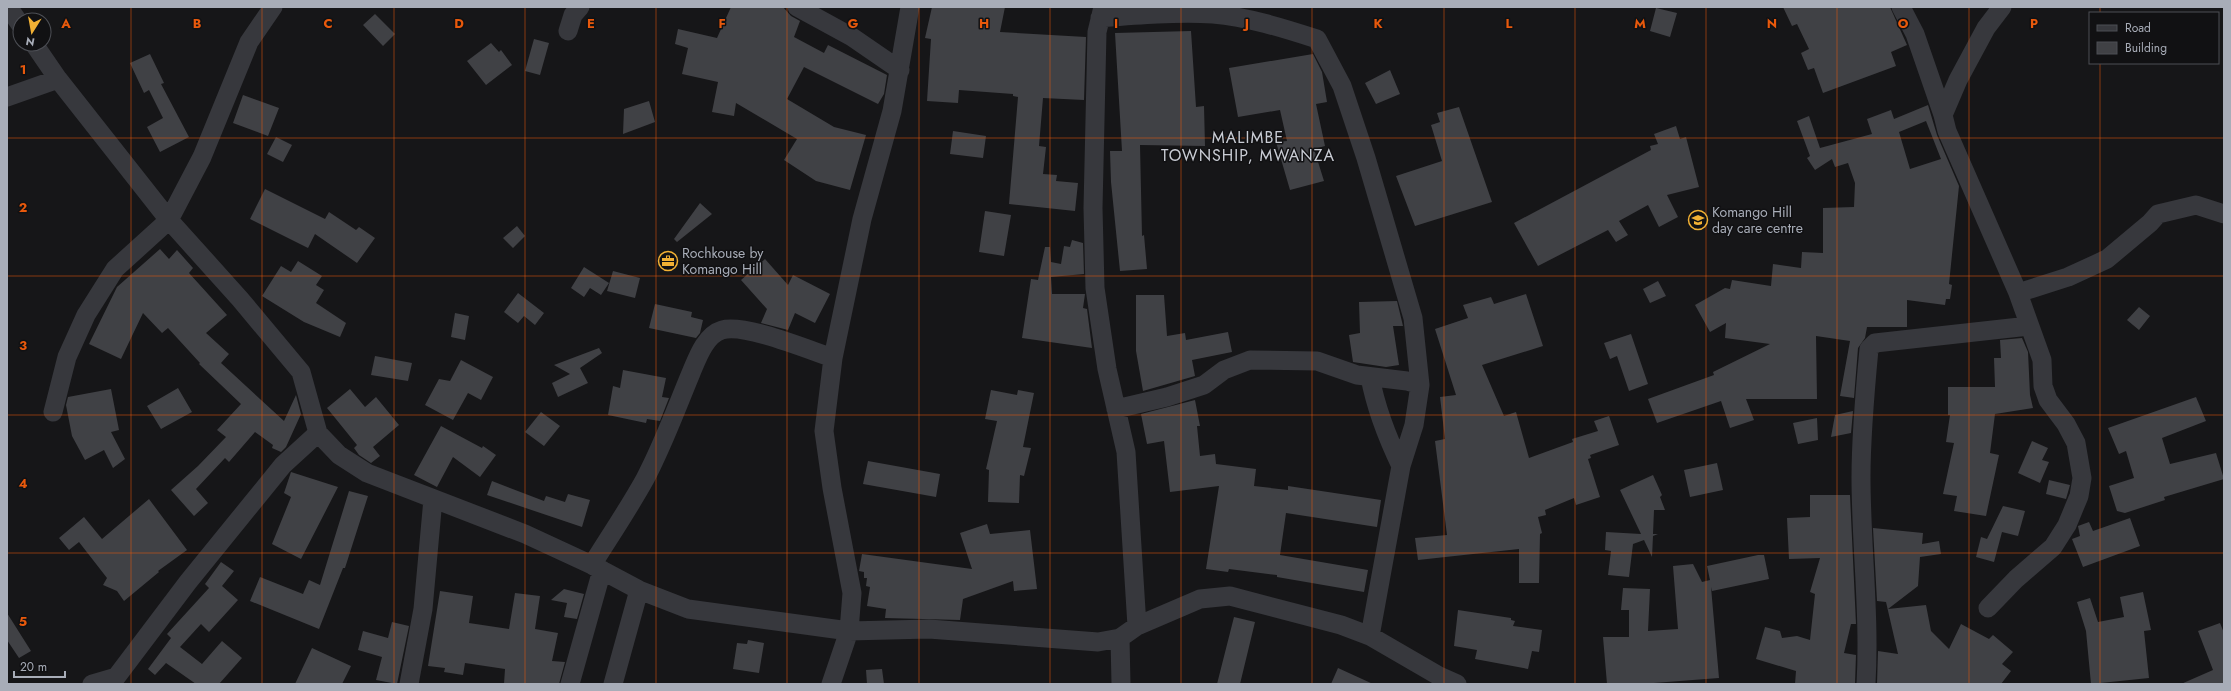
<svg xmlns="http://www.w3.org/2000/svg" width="2231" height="691" font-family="Jost,sans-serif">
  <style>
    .building { fill: #404145; fill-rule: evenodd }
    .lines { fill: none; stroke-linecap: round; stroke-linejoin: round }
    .street { stroke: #37383d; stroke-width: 19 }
    .grid { fill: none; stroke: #e8590c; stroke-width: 1; stroke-opacity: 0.55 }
    .labels { text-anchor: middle; stroke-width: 3; stroke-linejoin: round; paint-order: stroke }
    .poi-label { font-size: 14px; fill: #a8adb8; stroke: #111113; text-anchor: start }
    .quarter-label { font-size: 16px; letter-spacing: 1px; fill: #c9ccd4; stroke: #111113 }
    .grid-label { font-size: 13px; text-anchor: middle; font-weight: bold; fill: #e8590c; stroke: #111113; stroke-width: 3; stroke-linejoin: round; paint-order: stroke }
  </style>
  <rect width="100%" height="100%" fill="#161618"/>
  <path class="building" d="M731 7H783L791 16 800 21 794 37 824 53 828 45 887 75 884 94 878 104 804 67 787 99 834 127 866 135 850 190 816 181 784 160 797 139 736 103 734 116 712 112 718 82 682 74 688 48 675 44 678 29 717 38Z
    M932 7H1005L1000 32 1086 37 1084 100 1043 98 1039 146 1046 147 1043 174 1057 175 1056 181 1078 183 1075 211 1009 204 1018 97 1013 96V94L959 90 958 103 927 101 931 39 925 38Z
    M1783 7H1890L1907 45 1891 52 1896 66 1823 93 1814 68 1808 70 1801 53 1809 49 1797 24 1792 26Z
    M1656 8 1677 13 1670 37 1650 31Z
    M375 14 395 34 383 46 363 25Z
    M1191 31 1196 107 1204 106 1205 146 1140 145 1142 236 1144 235 1147 269 1120 271 1111 182 1110 151H1122L1115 33Z
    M534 39 549 43 540 75 525 71Z
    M491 43 499 52 501 50 512 65 486 85 467 61Z
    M150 54 164 83 161 84 189 137 160 152 147 127 163 118 149 90 144 93 130 63Z
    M1313 54 1322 72 1327 102 1316 104 1325 146 1314 149 1324 181 1290 190 1276 142 1287 141 1280 110 1238 117 1229 68Z
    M1390 70 1400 94 1376 104 1365 83Z
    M243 95 279 108 268 136 233 123Z
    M649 101 655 122 623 134 624 109Z
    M1928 105 1937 135 1959 186 1949 284 1952 285 1950 299H1946L1945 305 1907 300V327H1867L1865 338 1858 348 1854 398 1840 396 1850 341 1816 336 1817 399H1746L1754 420 1730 428 1721 401 1657 423 1648 399 1714 375 1713 372 1770 344 1725 338 1726 323 1710 332 1695 305 1725 288 1730 289 1732 280 1771 286 1773 264 1801 268 1802 252 1823 253V208L1854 207 1855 183 1848 163 1835 167 1832 159 1815 170 1807 158 1810 156 1797 121 1809 116 1820 148 1872 134 1867 119 1891 110 1894 119ZM1926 121 1941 159 1910 169 1899 132Z
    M1459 107 1492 202 1415 226 1396 176 1442 161 1431 125 1440 122 1437 113Z
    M1676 126 1680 139 1686 137 1699 187 1667 195 1678 217 1659 227 1648 205 1619 221 1628 235 1616 242 1608 230 1538 266 1514 223 1651 150 1650 146 1658 144 1654 134Z
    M953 131 986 136 983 158 950 154Z
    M276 137 292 145 283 162 267 154Z
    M265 189 325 219 329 212 356 230 359 227 375 238 357 263 315 234 308 248 250 219Z
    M700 203 712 214 677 242 674 239Z
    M985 211 1011 215 1004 256 979 252Z
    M517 226 525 236 513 248 503 238Z
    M1072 240 1083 243 1084 274 1051 277 1052 294H1085L1083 308 1087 309 1092 348 1022 338 1031 279 1038 280 1045 247H1050L1051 262 1061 264 1064 246 1070 247Z
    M160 249 169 259 177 250 193 268 189 273 227 315 206 333 229 354 221 363 284 421 296 395 301 414 286 447 281 452 272 448 273 445 255 432 229 462 225 458 196 489 208 503 194 516 171 490 198 466 226 437 217 430 241 404 199 364 200 363 168 328 162 333 143 313 121 359 89 344 117 287Z
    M765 259 788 285 793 275 830 294 815 323 795 313 788 330 761 323 767 309 741 280Z
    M298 261 322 276 316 285 324 290 316 303 346 323 340 337 304 322 262 296 281 266 291 272Z
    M584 267 609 283 601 295 590 288 584 297 571 288Z
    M613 271 640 278 635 298 607 291Z
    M1658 281 1666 296 1650 303 1643 289Z
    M518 293 544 313 535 325 524 316 518 323 504 312Z
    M1526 294 1543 346 1482 365 1504 416 1516 412 1529 458 1573 442 1572 439 1598 431 1594 421 1609 416 1619 445 1590 455 1591 458 1588 459 1600 497 1576 505 1574 498 1545 510 1546 515 1538 517 1542 533 1540 534 1539 583H1519V549L1418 560 1415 538 1447 535 1435 441 1445 439 1440 397 1456 395 1435 329 1468 318 1463 305 1491 297 1494 304Z
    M1136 295H1164L1167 336 1185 333 1186 340 1228 332 1232 352 1192 360 1195 376 1143 391 1136 351Z
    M1397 301 1403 326H1393L1399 365 1386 367 1353 362 1349 335 1360 333 1359 302Z
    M655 304 692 312 691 317 703 320 700 333 696 338 649 328Z
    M2139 307 2150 316 2139 330 2127 320Z
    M455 313 469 316 465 340 451 337Z
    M1631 334 1648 384 1629 391 1617 356 1610 359 1604 343Z
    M2022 338 2028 352 2030 395 2033 408 1995 414 1990 453 1999 455 1986 516 1954 511 1957 496 1943 494 1954 443 1946 442 1950 415H1948V387H1995L1994 358H2001L2000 340Z
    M599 348 602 353 580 368 588 383 558 397 552 383 570 374 554 365Z
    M375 356 412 363 408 381 371 375Z
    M461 360 493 377 481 400 468 393 453 420 425 405 439 379 450 381Z
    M623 370 666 378 662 397 669 398 660 421 647 419 646 423 608 415 613 386 620 388Z
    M178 388 192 412 161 429 147 406Z
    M111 389 119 430 111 432 125 459 113 468 104 450 85 460 72 436 66 405 68 397Z
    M350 389 365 407 376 397 399 425 373 447 380 456 371 463 359 455 354 448 357 445 327 408Z
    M991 390 1017 395 1018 390 1034 393 1023 447 1031 448 1024 476 1020 475 1019 503 988 502 989 470 986 469 997 421 985 419Z
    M2196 397 2206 421 2162 438 2170 464 2216 453 2224 479 2164 497 2165 500 2125 513 2117 511 2109 486 2134 478 2126 451 2119 454 2108 428Z
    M1195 400 1200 426H1197L1200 456 1215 454 1216 464 1256 469 1254 486 1288 490V486L1381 500 1377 527 1286 513 1280 555 1368 570 1364 592 1277 577V575L1229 569 1228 572 1206 569 1219 486 1170 492 1164 441 1147 444 1141 414Z
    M1853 411 1851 433 1831 437 1835 415Z
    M541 412 560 426 544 446 525 432Z
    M1817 418 1818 440 1798 444 1793 423Z
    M441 426 482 448 483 446 496 455 480 477 453 457 437 487 414 475Z
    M2032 441 2048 448 2042 460 2049 462 2040 483 2018 473Z
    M868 461 940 474 936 497 863 484Z
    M1717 463 1723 490 1690 497 1684 470Z
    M291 472 338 487 301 559 272 544 291 497 284 493Z
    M1653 475 1662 495 1660 497 1665 510H1654L1653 534H1658L1653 536 1652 557 1644 540 1633 544 1629 577 1608 575 1611 551 1605 550 1606 532 1641 534 1620 490Z
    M2049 480 2070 485 2066 499 2046 494Z
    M492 481 544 501 546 496 565 502 568 494 590 500 582 527 487 495Z
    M349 491 368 496 345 568H343L319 629 250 601 260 577 303 594 309 580 320 585Z
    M1810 495H1850L1856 624H1851L1844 653 1856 655 1855 684H1795L1796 671 1756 659 1765 627 1780 631 1782 638 1797 636 1810 640 1815 594 1810 592 1820 558 1789 559 1787 518 1810 517Z
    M149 499 187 550 158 571 159 572 124 601 117 591 103 585 107 578 79 542 69 550 59 538 84 517 102 539Z
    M2003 506 2025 511 2018 536 2002 532 1994 562 1976 557 1981 537 1987 539Z
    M2130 518 2140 546 2083 567 2072 539 2080 536 2078 526 2089 522 2093 531Z
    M987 524 990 534 1030 530 1037 589 1014 591 1013 581 963 599 960 620 885 618 886 609 867 606 870 587 866 586 867 578H864V572L859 571 862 554 972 569 960 533Z
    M1873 528 1923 533 1922 544 1939 541 1941 554 1920 557 1918 586 1888 609 1926 605 1931 631 1949 649 1961 624 1989 639 1993 635 2013 652 2002 664 2011 671 2001 684H1877L1878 651 1898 654 1886 602 1877 601Z
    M1758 555H1764L1769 579 1712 591 1711 587 1719 678 1641 684H1607L1603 637H1629V610H1621L1623 588 1650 589 1648 631 1678 629 1673 566 1693 564 1702 582 1710 580 1707 566Z
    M221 562 234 571 222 586 238 600 209 632 201 624 180 647 202 664 222 641 242 658 219 684H196L166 663 155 675 148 669 171 638 167 634 209 588 205 584Z
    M564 589 584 594 577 619 564 617 567 603 551 600Z
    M440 591 473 596 469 623 509 629 515 593 540 596 535 629 558 633 552 661 565 662 559 684H504L505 669 465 663 463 675 444 672 445 668 428 666Z
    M2143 592 2151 630 2144 631 2149 678 2091 684 2086 631 2077 602 2090 598 2098 622 2124 617 2120 597Z
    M1458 610 1511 618V620L1515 621 1513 626 1542 630 1539 652 1532 651 1528 669 1475 659 1477 650 1454 646Z
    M7 613 31 651 19 658 7 640Z
    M1234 617 1255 622 1240 684H1217Z
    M392 622 409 626 397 684 376 680 382 657 358 650 363 631 388 638Z
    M2220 623 2224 633V684H2181L2213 670 2198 631Z
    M748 640 764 643 759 673 733 669 737 643 747 644Z
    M312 648 351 666 342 684H295Z
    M1338 668 1373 684H1331Z
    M882 669 884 684H867L866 670Z"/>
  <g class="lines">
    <path class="street" d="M8 7 20 24
      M797 7 852 37 900 70
      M1103 7 1097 32 1093 208 1095 288 1107 369 1126 452 1137 626
      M1901 7 1915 34 1943 115
      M1100 18C1138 15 1175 12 1213 14 1248 17 1283 28 1317 39L1342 86 1366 158 1413 318 1420 385 1414 425 1401 466 1370 636
      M568 31 573 15 580 7
      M34 44 58 79 169 220 240 299 301 372 318 433 339 455 367 473 525 534 592 565 639 590 688 609 849 631 929 629 1098 642 1120 638 1137 626 1200 599 1230 596 1341 625 1370 636 1439 676 1457 684
      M7 97 58 79
      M2018 293 2068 277 2107 259 2150 223 2158 214 2196 205 2224 214
      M1370 377C1376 409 1387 437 1401 466
      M1116 409 1167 397 1204 385 1224 370 1250 360 1317 361 1357 375 1407 381 1420 385
      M53 412 67 357 86 315 115 269 169 220 202 157 249 42 273 7
      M592 565C610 536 629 508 645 479 663 445 676 409 691 373 697 359 705 335 722 330 744 323 809 350 833 358
      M1988 608 2016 579 2053 547 2067 525 2079 496 2082 478 2076 443 2066 424 2048 400 2043 386 2042 360 2018 293 1947 131 1943 115 1958 80 1986 28 2002 7
      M1120 638 1121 684
      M92 684 116 677
      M111 684 188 582 283 465 318 433
      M409 684 423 609 433 499
      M570 684 602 570
      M613 684 639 590
      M831 684 849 631 852 593 832 488 824 431 833 358 862 219 892 111 910 7
      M1866 684C1870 615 1861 546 1861 477 1861 434 1865 391 1869 349L1875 343 2029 326"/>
  </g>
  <path class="grid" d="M131 7V684M262 7V684M394 7V684M525 7V684M656 7V684M787 7V684M919 7V684M1050 7V684M1181 7V684M1312 7V684M1444 7V684M1575 7V684M1706 7V684M1837 7V684M1969 7V684M2100 7V13M2100 63V684M7 138H2224M7 276H2224M7 415H2224M7 553H2224"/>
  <defs>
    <g id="school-ring" transform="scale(1)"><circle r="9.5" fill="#111113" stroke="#f2b134" stroke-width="1.5"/><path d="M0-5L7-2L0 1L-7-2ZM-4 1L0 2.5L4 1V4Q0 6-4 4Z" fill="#f2b134"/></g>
    <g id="office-ring" transform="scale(1)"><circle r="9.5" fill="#111113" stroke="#f2b134" stroke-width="1.5"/><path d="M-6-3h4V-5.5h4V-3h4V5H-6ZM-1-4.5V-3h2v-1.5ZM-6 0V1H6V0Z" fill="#f2b134"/></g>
  </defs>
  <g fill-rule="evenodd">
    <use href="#school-ring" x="1698" y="220"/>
    <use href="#office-ring" x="668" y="261"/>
  </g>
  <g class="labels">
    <g class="poi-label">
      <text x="1712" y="217">Komango Hill<tspan x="1712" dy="16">day care centre</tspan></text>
      <text x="682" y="258">Rochkouse by<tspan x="682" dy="16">Komango Hill</tspan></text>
    </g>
    <g class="quarter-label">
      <text x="1248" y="143">MALIMBE<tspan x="1248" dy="18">TOWNSHIP, MWANZA</tspan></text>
    </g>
  </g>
  <g class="grid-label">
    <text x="66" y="28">A</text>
    <text x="197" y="28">B</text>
    <text x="328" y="28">C</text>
    <text x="459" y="28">D</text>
    <text x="591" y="28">E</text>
    <text x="722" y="28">F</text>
    <text x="853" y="28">G</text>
    <text x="984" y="28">H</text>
    <text x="1116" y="28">I</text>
    <text x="1247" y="28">J</text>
    <text x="1378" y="28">K</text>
    <text x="1509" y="28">L</text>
    <text x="1640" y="28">M</text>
    <text x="1772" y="28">N</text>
    <text x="1903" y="28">O</text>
    <text x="2034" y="28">P</text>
    <text x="23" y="74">1</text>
    <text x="23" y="212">2</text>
    <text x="23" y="350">3</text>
    <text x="23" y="488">4</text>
    <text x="23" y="626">5</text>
  </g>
  <rect width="2231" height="691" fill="none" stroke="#a8adb8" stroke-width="16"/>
  <rect x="2089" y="12" width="130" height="52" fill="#111113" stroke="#4d4f55"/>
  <rect x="2097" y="25" width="20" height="6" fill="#37383d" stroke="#4d4f55"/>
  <text x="2125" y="32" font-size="12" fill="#a8adb8">Road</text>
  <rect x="2097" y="42" width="20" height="12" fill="#404145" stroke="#4d4f55"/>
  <text x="2125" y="52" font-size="12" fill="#a8adb8">Building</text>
  <g transform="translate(32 32) rotate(191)"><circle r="19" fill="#111113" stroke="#4d4f55"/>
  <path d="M0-3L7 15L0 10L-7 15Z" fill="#f2b134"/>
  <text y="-6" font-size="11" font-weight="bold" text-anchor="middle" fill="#a8adb8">N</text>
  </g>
  <path d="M14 671v6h51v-6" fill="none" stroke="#a8adb8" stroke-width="2"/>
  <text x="20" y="671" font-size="12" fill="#a8adb8" stroke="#111113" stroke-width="3" paint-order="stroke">20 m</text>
</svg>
